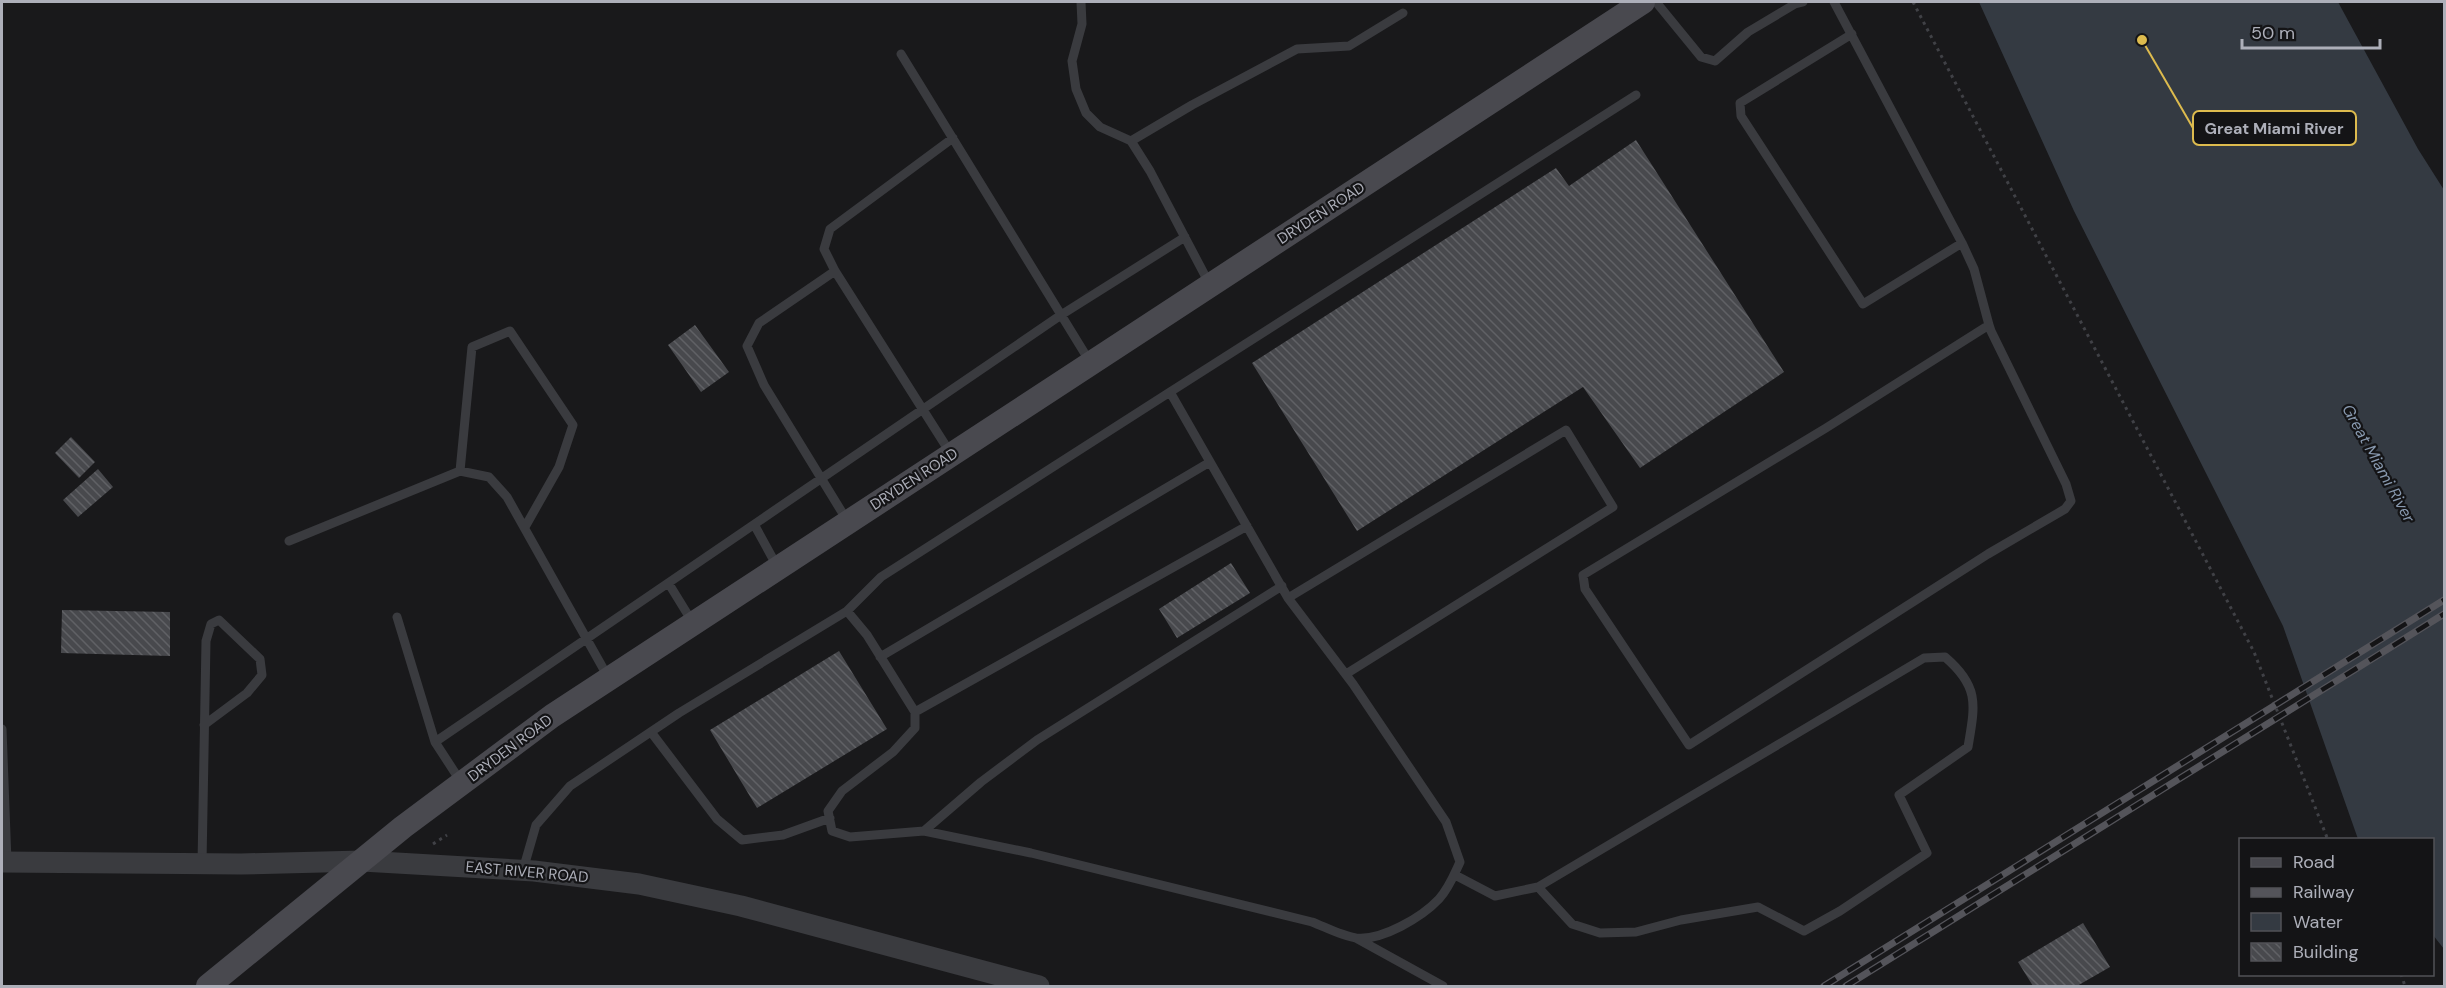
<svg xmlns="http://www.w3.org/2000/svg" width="2446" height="988" font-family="'DM Sans',sans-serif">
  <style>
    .water { fill: #343a42 }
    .building { fill: url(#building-back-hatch) }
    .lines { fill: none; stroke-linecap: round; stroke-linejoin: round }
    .path { stroke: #404146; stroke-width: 3; stroke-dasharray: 3 4.5; stroke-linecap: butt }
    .service { stroke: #3a3b3f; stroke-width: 9 }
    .tertiary { stroke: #3a3b3f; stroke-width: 21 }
    .secondary { stroke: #49494f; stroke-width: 24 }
    .rail-casing { stroke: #54545a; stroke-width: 7 }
    .rail { stroke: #141416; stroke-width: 4.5; stroke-dasharray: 14; stroke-linecap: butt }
    .labels { text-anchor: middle; stroke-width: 4.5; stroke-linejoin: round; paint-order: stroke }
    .street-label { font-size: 15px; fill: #adafb9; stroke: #141416 }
    .water-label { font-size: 16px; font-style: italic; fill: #8899af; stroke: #141416 }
    .leader { fill: none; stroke: #ddbb4e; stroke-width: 2 }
    .callout-dot { fill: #ddbb4e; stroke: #141416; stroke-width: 2 }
    .callout { fill: #141416; stroke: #ddbb4e; stroke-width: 2 }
    .callout-label { font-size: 16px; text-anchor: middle; font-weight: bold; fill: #adafb9 }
  </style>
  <defs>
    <pattern id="building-back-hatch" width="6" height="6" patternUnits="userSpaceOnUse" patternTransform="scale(1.5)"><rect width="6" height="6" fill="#48494d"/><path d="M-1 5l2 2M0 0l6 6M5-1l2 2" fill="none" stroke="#606165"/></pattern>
  </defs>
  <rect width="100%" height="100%" fill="#19191b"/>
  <path class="water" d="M1979 2H2338L2418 149 2444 190V949L2433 935 2432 840 2358 839 2283 626 2074 211Z"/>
  <path class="building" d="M1636 140 1784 372 1640 468 1583 387 1357 531 1252 363 1556 168 1569 186Z
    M695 325 729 372 701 392 668 345Z
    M71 437 95 462 79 478 55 453Z
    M98 469 113 487 78 517 63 500Z
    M1231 563 1250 593 1177 638 1159 609Z
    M62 610 170 612V656L61 653Z
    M839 651 887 729 757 808 710 730Z
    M2083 923 2110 967 2077 986H2033L2018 962Z"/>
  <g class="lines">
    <path class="path" d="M1913 2 2254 652 2328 840
      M433 844 447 835
      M2401 974 2405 986"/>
    <path class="service" d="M1081 2 1082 24 1072 61 1076 89 1086 113 1100 127 1131 141
      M1656 2 1701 57 1715 61 1748 32 1795 4 1803 2
      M1834 2 1962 243 1974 269 1989 325 1991 331 2066 484 2071 501 2065 509 1988 554 1689 745 1585 589 1583 575 1826 428 1989 325
      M1852 34 1740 103 1741 116 1863 304 1962 243
      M901 54 1090 362
      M835 271 759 323 747 346 764 385 848 522
      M1210 285 1150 171 1131 141 1192 105 1297 49 1349 46 1403 13
      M1170 392 1636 95
      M951 454 835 271 824 249 830 229 953 138
      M460 471 472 347 510 331 573 425 559 467 525 527
      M755 526 778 568
      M289 541 460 471 489 477 507 497 608 677
      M669 584 693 623
      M1288 598 1566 430 1613 507 1346 674
      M397 617 435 742
      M880 657 1210 462
      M915 712 1247 526
      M2 729 7 862
      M651 732 717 819 742 840 783 835 830 818
      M461 782 435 742 1061 315 1185 237
      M924 831 981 782 1037 740 1282 586
      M202 864 206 641 211 624 219 620 260 659 262 675 247 693 204 725
      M523 870 536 825 570 786 679 713 847 611 867 635 915 712V728L893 752 842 791 828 811 832 831 850 837 924 831 1031 853 1312 922C1325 927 1342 936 1356 938 1382 941 1422 917 1439 899 1449 888 1454 875 1460 862L1446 822 1353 684 1288 598 1170 392 881 577 847 611
      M1455 875 1495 896 1538 887 1924 658 1945 657C1980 687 1975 705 1968 747L1899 795 1927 853 1840 911 1804 931 1758 907 1681 920 1636 932 1600 933 1572 924 1538 887
      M1356 938 1443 986"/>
    <path class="tertiary" d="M2 862 241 864 362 861 534 871 639 884 741 906 1039 986"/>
    <path class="secondary" d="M208 986 403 827 552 716 1643 2"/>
    <g class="rail-casing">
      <path id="rail" d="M1824 986 2444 600
        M1846 986 2444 614"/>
    </g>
    <use href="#rail" class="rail"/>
  </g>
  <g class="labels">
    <g class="street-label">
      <text transform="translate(1321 213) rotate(-33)" y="5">DRYDEN ROAD</text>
      <text transform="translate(914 479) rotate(-33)" y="5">DRYDEN ROAD</text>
      <text transform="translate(510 748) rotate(-37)" y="5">DRYDEN ROAD</text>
      <text transform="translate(527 872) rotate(5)" y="5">EAST RIVER ROAD</text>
    </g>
    <g class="water-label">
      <text transform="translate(2379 463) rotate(61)" y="6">Great Miami River</text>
    </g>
  </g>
  <path class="leader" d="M2142 40L2193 128"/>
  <circle class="callout-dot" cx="2142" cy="40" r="6"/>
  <rect class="callout" x="2193" y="111" width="163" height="34" rx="6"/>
  <g class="callout-label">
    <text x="2274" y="134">Great Miami River</text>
  </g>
  <rect width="2446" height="988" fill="none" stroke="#adafb9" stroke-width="6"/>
  <rect x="2239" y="838" width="195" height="138" fill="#141416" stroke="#515257" stroke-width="1.5"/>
  <rect x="2251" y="858" width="30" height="9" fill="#49494f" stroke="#515257" stroke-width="1.5"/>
  <text x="2293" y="868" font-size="18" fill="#adafb9">Road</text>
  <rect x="2251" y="888" width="30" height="9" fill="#54545a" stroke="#515257" stroke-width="1.5"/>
  <text x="2293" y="898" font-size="18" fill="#adafb9">Railway</text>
  <rect x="2251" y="913" width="30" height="18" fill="#343a42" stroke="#515257" stroke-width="1.5"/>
  <text x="2293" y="928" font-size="18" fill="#adafb9">Water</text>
  <rect x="2251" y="943" width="30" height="18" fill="url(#building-back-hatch)" stroke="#515257" stroke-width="1.5"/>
  <text x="2293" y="958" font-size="18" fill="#adafb9">Building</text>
  <path d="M2242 39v9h138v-9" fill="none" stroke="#adafb9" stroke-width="3"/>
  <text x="2251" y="39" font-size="18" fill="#adafb9" stroke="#141416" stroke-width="4.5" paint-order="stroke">50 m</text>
</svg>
